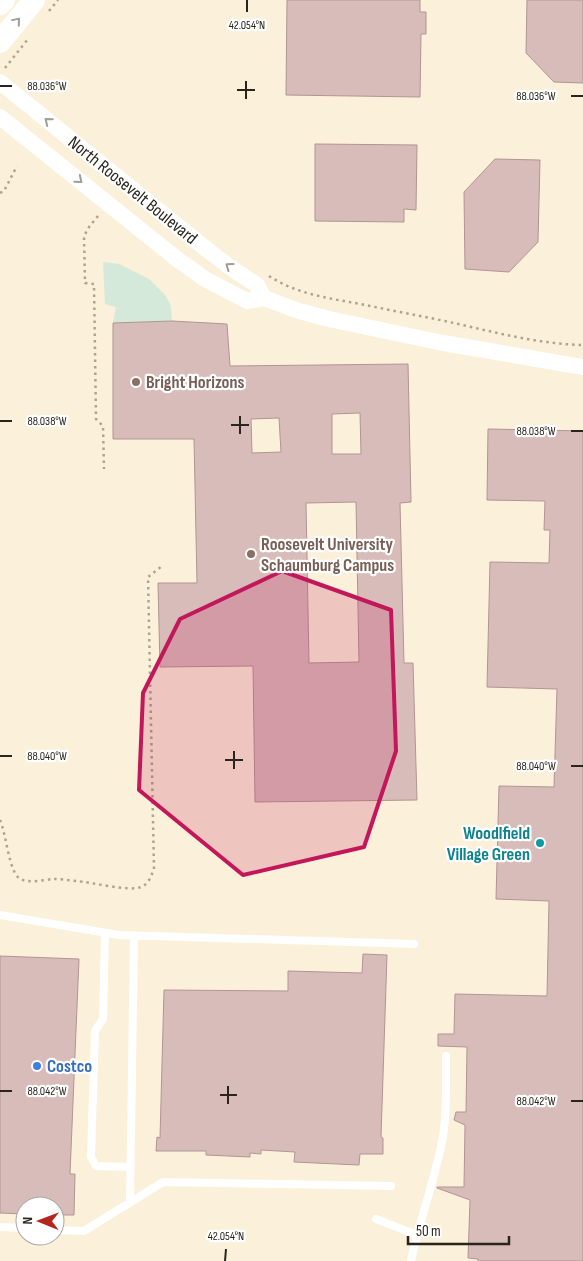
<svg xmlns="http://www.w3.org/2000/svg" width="583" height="1261" font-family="'Sofia Sans Condensed',sans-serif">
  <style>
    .green { fill: #d4e9d9 }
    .building { fill: #d8bcb9; stroke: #b19593; fill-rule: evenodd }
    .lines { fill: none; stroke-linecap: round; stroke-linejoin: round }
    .path { stroke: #aca492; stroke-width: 2.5; stroke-dasharray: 2.5 4; stroke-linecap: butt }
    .lane { stroke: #fff; stroke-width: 8 }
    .street { stroke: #fff; stroke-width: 16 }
    .secondary { stroke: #fff; stroke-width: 22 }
    .oneway { stroke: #9f9d99 }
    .marked { fill: #c2185b; fill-opacity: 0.2; stroke: #c2185b; stroke-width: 4; stroke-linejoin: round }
    .ticks { fill: none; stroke: #29251c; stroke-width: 2 }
    .education-dot { fill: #8d6e63; stroke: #fff; stroke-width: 2 }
    .culture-dot { fill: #0f9aa8; stroke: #fff; stroke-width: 2 }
    .shop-dot { fill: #3f7fe0; stroke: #fff; stroke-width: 2 }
    .labels { text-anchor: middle; stroke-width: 4.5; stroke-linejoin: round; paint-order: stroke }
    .street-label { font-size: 18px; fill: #29251c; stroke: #fff }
    .education-label { font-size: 18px; font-weight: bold; fill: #785e54; stroke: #fff; text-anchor: start }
    .culture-label { font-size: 18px; font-weight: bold; fill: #0d838f; stroke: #fff; text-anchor: end }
    .shop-label { font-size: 18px; font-weight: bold; fill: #366cbe; stroke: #fff; text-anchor: start }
    .ticks-label { font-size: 12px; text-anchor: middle; fill: #29251c; stroke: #fff; stroke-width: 4.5; stroke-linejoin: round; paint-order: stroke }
  </style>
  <rect width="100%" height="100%" fill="#fbf0d9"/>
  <path class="green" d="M103 262 119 264 149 279 165 295 171 306 172 321 113 323 116 307 105 304Z"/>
  <path class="building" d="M287 0H420V12H426V34H421L420 97 286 95Z
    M527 0H583V83L554 82 526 53Z
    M315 144 417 145 416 210 404 209V222L315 221Z
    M495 159 540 160 538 242 509 272 465 269 464 192Z
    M172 321 227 324 230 366 408 364 411 502 400 503 404 663H413L417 800 255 802 253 666 160 667 158 583H197L194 439H113V323ZM360 413 361 454H332V414ZM279 418 281 452 252 453 251 419ZM356 502 359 662 309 663 306 503Z
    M488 429 583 431V1261H478V1259L468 1258 470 1200 437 1188V1187H464L465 1125 454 1120 456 1112H466L467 1047 438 1046V1034H454L455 994 547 996 549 901 496 899 499 786 554 787 557 689 487 687 490 562 549 563 550 530H544L545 501 487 500Z
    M363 954 387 955 381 1137 383 1138V1154H360L359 1165 294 1162 295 1152 261 1150V1154L250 1153V1157L206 1155V1151H156L157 1137 160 1138 164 990 288 991V971L362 973Z
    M0 956 79 959 70 1174H75L74 1215H55V1206H25V1214L0 1213Z"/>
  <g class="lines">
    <path class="path" d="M49 11 58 0
      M5 68 28 39
      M0 193 4 191 17 166
      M98 216 89 227 84 236 85 283 94 284 96 419 103 426 104 469
      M269 276C295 293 326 298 355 303 380 308 405 313 430 318 481 328 531 344 583 345
      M0 820C6 833 9 871 19 878 28 884 43 880 53 879 60 879 68 880 76 881 91 882 130 892 141 887 149 884 151 876 154 869L148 577 162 566"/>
    <path class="lane" d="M0 915 119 935 414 944
      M105 933 103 1019 95 1031 91 1157 96 1166 131 1167
      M130 1202 134 936
      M376 1219 417 1235
      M0 1227 25 1228
      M55 1230 84 1231 163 1182 391 1186
      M411 1261C420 1219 435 1179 443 1137 447 1110 446 1083 446 1056"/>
    <path class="street" d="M0 82 205 248 231 268 257 285 264 298
      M0 117 177 259 205 279 247 301 264 298 299 311 329 319 443 343 583 367"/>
    <path class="secondary" d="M0 4 4 0
      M0 42 34 0"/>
  </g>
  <defs><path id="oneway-chevron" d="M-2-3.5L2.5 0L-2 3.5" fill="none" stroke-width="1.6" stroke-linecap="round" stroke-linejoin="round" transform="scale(1.25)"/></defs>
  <g class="oneway">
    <use href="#oneway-chevron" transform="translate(17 21) rotate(-50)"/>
    <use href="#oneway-chevron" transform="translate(48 121) rotate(-141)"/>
    <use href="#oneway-chevron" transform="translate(79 180) rotate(39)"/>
    <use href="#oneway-chevron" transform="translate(229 266) rotate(-144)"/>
  </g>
  <path class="marked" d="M282 571 391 610 396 751 364 847 243 875 139 790 143 693 180 619Z"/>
  <path class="ticks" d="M247 12V0M0 86H12M237 90H255M571 96H583M246 99V81M0 421H12M231 425H249M571 431H583M240 434V416M0 756H12M225 760H243M571 766H583M234 769V751M0 1091H12M220 1095H237M571 1101H583M228 1104V1086M225 1261 226 1249"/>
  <g class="education-dot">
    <circle cx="136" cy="382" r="5"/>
    <circle cx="251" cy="554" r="5"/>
  </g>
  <circle class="culture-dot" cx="540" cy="843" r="5"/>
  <circle class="shop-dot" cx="37" cy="1066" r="5"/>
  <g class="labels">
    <g class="street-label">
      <text transform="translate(133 190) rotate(39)" y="6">North Roosevelt Boulevard</text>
    </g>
    <g class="education-label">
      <text x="146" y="388">Bright Horizons</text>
      <text x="261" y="550">Roosevelt University<tspan x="261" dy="21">Schaumburg Campus</tspan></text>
    </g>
    <g class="culture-label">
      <text x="530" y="839">Woodlfield<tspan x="530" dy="21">Village Green</tspan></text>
    </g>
    <g class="shop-label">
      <text x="47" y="1072">Costco</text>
    </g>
  </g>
  <g class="ticks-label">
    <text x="247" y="29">42.054°N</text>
    <text x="47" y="90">88.036°W</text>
    <text x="536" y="100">88.036°W</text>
    <text x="47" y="425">88.038°W</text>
    <text x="536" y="435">88.038°W</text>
    <text x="47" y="760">88.040°W</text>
    <text x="536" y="770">88.040°W</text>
    <text x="47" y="1095">88.042°W</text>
    <text x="536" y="1105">88.042°W</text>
    <text x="226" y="1240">42.054°N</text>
  </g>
  <g transform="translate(40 1221) rotate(271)"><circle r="24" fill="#ffffff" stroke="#a9a8a4"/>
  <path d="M0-4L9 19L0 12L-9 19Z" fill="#b4251e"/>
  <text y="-8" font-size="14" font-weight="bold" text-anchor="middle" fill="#29251c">N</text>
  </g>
  <path d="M408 1236v8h101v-8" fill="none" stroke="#29251c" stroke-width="2.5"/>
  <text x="416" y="1236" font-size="15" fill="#29251c" stroke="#ffffff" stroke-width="4" paint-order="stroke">50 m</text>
</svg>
